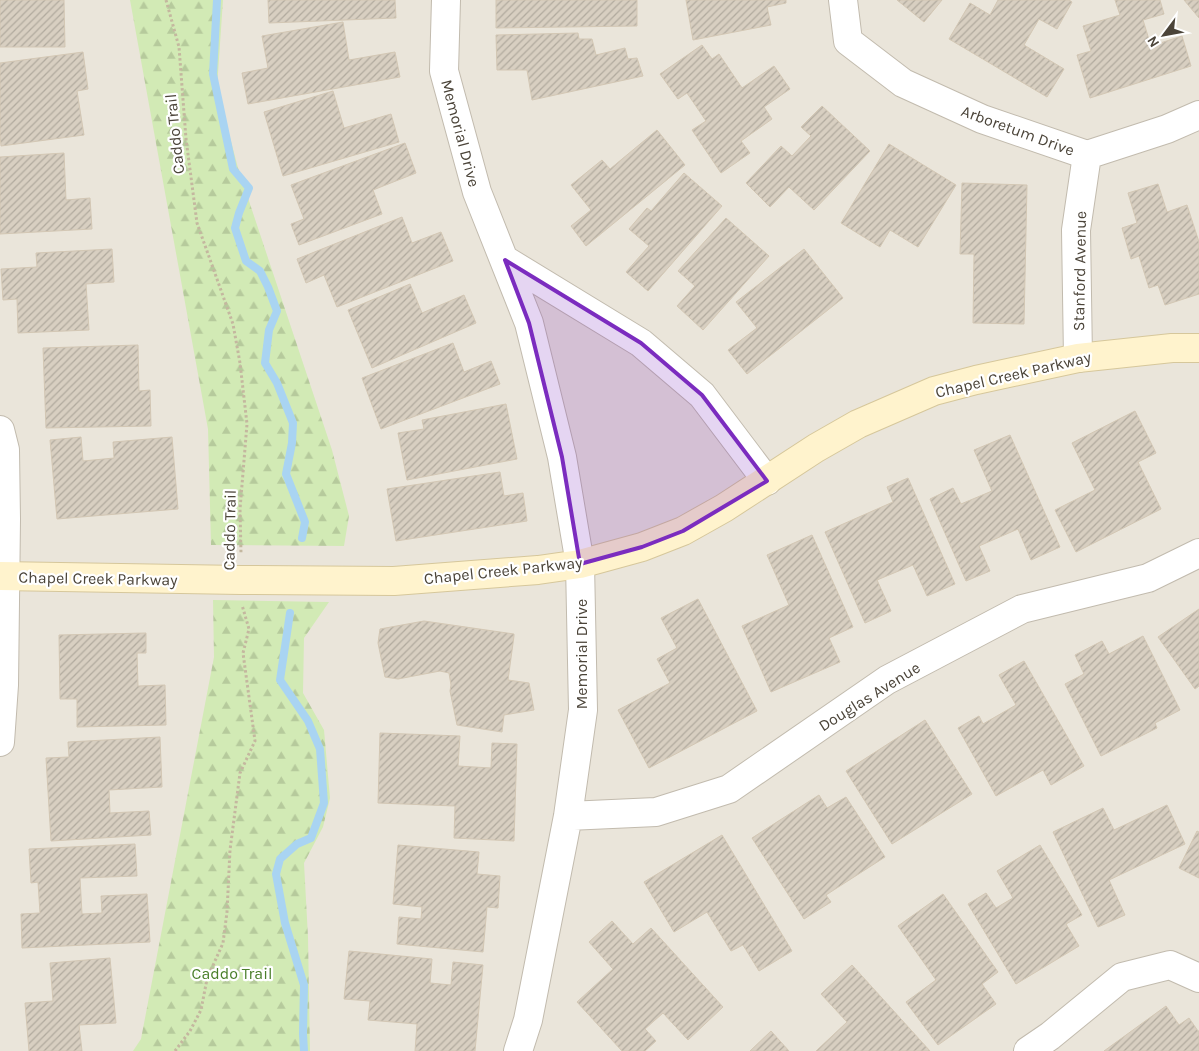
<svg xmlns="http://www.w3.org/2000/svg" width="1199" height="1051" font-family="Karla,sans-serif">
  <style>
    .residential { fill: #eae5da }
    .forest { fill: url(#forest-firs) }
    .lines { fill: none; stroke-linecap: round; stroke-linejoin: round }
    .stream { stroke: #a9d4f2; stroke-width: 8 }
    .building { fill: url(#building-hatch); stroke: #d3c7b4 }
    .street-casing { stroke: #c2bbae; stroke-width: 30 }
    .secondary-casing { stroke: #d6c79b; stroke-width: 30 }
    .path { stroke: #c4b79f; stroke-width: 3; stroke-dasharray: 2.5 2.5; stroke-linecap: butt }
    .street { stroke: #fff; stroke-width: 28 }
    .secondary { stroke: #fff3cd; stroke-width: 28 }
    .marked { fill: #7b2cbf; fill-opacity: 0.2; stroke: #7b2cbf; stroke-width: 4; stroke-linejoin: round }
    .labels { text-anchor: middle; stroke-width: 4.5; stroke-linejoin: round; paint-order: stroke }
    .street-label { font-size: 16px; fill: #4b4439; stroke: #fff }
    .park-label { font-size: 16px; fill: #4a7f2a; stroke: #fff }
  </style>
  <defs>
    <pattern id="forest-firs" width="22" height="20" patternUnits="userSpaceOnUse" patternTransform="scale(1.25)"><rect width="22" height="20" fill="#d2eab5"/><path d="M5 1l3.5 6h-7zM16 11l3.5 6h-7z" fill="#b6ca9c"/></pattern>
    <pattern id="building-hatch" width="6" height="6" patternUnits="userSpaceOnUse" patternTransform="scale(1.25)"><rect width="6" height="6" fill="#d8cfc1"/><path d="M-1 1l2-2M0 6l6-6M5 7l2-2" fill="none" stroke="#b1aa9e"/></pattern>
  </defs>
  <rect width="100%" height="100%" fill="#f6f3ec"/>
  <path class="residential" d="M0 0H1199V1051H0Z"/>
  <path class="forest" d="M130 0H223L217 88 238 168 332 450 349 516 344 546 211 545 208 429Z
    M213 600 329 602 304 638 303 693 324 730 330 798 323 827 304 863 308 937 310 1051H133L141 1039 214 657Z"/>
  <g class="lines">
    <path class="stream" d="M217 0 213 74 233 169 249 188 239 213 235 228 246 261 260 271 268 287 277 311 269 330 265 363 277 383 293 423 292 443 286 474 305 522 302 538
      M290 613 280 680 308 721 320 749 324 803 311 838 297 844 280 859 276 874 285 923 304 985 303 1034 304 1051"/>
  </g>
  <path class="building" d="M0 0H64L65 47H0Z
    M268 0H395L396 18 269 23Z
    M496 0H637V26L496 28Z
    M686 0H786V3L767 7 771 25 693 40Z
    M897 0H942L924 22Z
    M998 0H1069L1072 2 1057 29 1039 19 1024 45 1064 69 1047 97 949 39 970 3 990 15Z
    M1115 0H1160L1164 14 1143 20 1151 46 1182 36 1191 66 1090 98 1077 55 1091 51 1083 26 1120 15Z
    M1184 0H1199V18Z
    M343 22 349 60 395 52 400 77 248 104 242 73 268 68 262 36Z
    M578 33 579 39H592L596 55 625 48 628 59 637 58 643 76 532 100 527 70H497L496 35Z
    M702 45 712 59 719 54 742 88 774 66 790 89 764 107 772 119 741 141 750 153 721 173 692 130 706 121 687 93 678 99 660 74Z
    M83 52 88 89 77 91 84 135 1 146 0 135V63Z
    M333 91 344 128 391 114 399 142 283 176 264 112Z
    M822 106 870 151 814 210 789 187 770 207 746 183 781 146 792 156 811 136 801 127Z
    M657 130 685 165 586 246 571 226 591 210 571 185 602 160 610 169Z
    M405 143 416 173 373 190 382 214 299 245 291 224 304 219 291 185Z
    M889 144 956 185 918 247 890 230 880 247 841 223Z
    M64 153 66 200 90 198 92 229 0 234V157Z
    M684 173 722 206 648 291 626 272 649 246 629 229 647 208 651 211Z
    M962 183 1027 185 1024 324 973 323 974 254H960Z
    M1158 184 1167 212 1187 205 1199 242V294L1165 305 1158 285 1149 288 1139 256 1131 259 1122 228 1137 223 1128 193Z
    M402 217 412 243 441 232 453 261 337 307 324 275 306 283 297 259Z
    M726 218 769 256 703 330 677 306 695 286 678 271Z
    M112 249 114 282 86 284 89 330 18 333 17 299 3 300 1 269 37 267 36 253Z
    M804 249 843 298 747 374 728 350 757 328 736 302Z
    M410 284 422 313 464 295 476 323 372 368 348 310Z
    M453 343 464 372 491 361 500 384 381 429 362 378Z
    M138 345 139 391 150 390 151 426 46 428 43 348Z
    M506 404 517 459 407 480 398 433 424 429 422 420Z
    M1135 411 1156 453 1138 462 1161 509 1076 552 1055 510 1095 490 1072 443Z
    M1010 435 1060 547 1031 560 1018 529 979 546 990 571 966 581 930 499 953 488 961 504 992 491 974 450Z
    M81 437 83 461 114 458 113 442 172 437 178 509 57 519 50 440Z
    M500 472 504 496 523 493 527 521 396 541 387 489Z
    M908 478 955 584 927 596 913 565 877 580 891 611 865 623 825 532 893 502 887 487Z
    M812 535 853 627 829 638 840 662 771 692 742 626 789 605 767 555Z
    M698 599 757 711 649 768 618 710 670 683 657 659 677 648 661 618Z
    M1199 609V686L1195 689 1158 637Z
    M424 621 514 634V636L508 680 529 683 534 710 504 715 502 732 457 725 450 691 451 685 449 673 440 671 398 679 385 677 378 643 380 629Z
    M146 633V653H137L138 686 165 685 166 725 77 727V699H60L59 635Z
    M1143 636 1180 710 1155 723 1157 728 1101 756 1065 684 1084 674 1075 655 1102 641 1109 654Z
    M1024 661 1084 766 1051 785 1043 770 996 796 958 728 979 716 983 724 1016 705 999 675Z
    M925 720 972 794 892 844 846 771Z
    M380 733 460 736 458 766 491 768 492 743 517 744 514 841 454 838 455 806 378 803Z
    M160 737 162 787 109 790 110 813 149 811 151 835 51 841 46 758 69 757 68 742Z
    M819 795 827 808 846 797 885 857 826 895 831 902 804 919 752 838Z
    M1167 805 1185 844 1109 880 1125 915 1098 927 1053 832 1103 808 1114 830Z
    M1197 831 1199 832V878L1179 868Z
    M722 835 792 951 759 971 743 945 731 951 707 912 674 932 644 882Z
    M135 844 137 876 80 878 82 914 102 913 101 896 147 894 150 942 22 948 21 914 40 913 38 882 31 883 29 849Z
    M398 845 479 852 477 874 500 876 498 908 487 907 483 952 397 944 399 917 421 919 422 907 393 904Z
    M1040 845 1082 915 1066 924 1079 946 1016 984 968 904 986 893 996 908 1013 898 997 871Z
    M943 894 998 972 982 984 996 1004 938 1045 906 1002 936 980 898 926Z
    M612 921 633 944 651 928 723 1007 688 1040 663 1013 645 1029 656 1041 645 1051H622L577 1002 613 969 589 942Z
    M349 951 432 959 430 983 451 985 453 962 483 965 475 1051H415L417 1024 368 1020 370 1001 344 999Z
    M110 958 116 1023 79 1025 82 1051H29L25 1003 53 1001 50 963Z
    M852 965 930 1051H816L847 1022 821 994Z
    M1166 1006 1179 1025 1189 1018 1198 1031H1199V1051H1104Z
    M771 1031 789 1051H750Z"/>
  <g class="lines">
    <g class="street-casing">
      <path id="street" d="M446 0 444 71 477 192 529 323 562 457 580 564 583 710 568 816 528 1020 518 1051
        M843 0 848 41 903 83 982 119 1087 155 1167 129 1199 115
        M505 260 641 343 702 395 767 481
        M1078 358 1076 230 1087 155
        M0 430 5 450 6 519 4 685 0 742
        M568 816 656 812 729 789 887 680 1022 609 1148 578 1199 553
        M1028 1051 1050 1036 1122 977 1170 965 1199 978"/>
    </g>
    <g class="secondary-casing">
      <path id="secondary" d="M0 576 241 580 394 581 538 570 580 564 642 547 683 531 724 508 816 448 858 424 934 391 976 380 1078 358 1172 348H1199"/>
    </g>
    <path class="path" d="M166 0 179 47 186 139 197 223 233 324 240 363 247 424 240 509 241 554
      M175 1051 190 1031 201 1010 207 979 223 943 227 912 230 850 240 773 255 741 243 653 249 629 242 605"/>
    <use href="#street" class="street"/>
    <use href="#secondary" class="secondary"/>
  </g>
  <path class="marked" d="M505 260 641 343 702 395 767 481 683 531 642 547 580 564 562 457 529 323Z"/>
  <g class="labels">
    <g class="street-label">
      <text transform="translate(1018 130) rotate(20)" y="6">Arboretum Drive</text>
      <text transform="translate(461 133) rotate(75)" y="6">Memorial Drive</text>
      <text transform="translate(174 134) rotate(-96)" y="6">Caddo Trail</text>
      <text transform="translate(1079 271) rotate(-89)" y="6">Stanford Avenue</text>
      <text transform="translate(1013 374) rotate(-13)" y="6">Chapel Creek Parkway</text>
      <text transform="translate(229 530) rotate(-89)" y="6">Caddo Trail</text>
      <text transform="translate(503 570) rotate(-6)" y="6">Chapel Creek Parkway</text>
      <text transform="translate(98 578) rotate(1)" y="6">Chapel Creek Parkway</text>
      <text transform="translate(581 654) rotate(-90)" y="6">Memorial Drive</text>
      <text transform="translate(869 696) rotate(-32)" y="6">Douglas Avenue</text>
    </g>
    <g class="park-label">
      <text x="232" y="979">Caddo Trail</text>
    </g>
  </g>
  <g transform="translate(1164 35) rotate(238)" stroke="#ffffff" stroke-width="4" paint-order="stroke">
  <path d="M0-4L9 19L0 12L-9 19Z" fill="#4b4439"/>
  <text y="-8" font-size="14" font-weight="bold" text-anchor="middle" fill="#4b4439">N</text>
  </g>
</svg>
